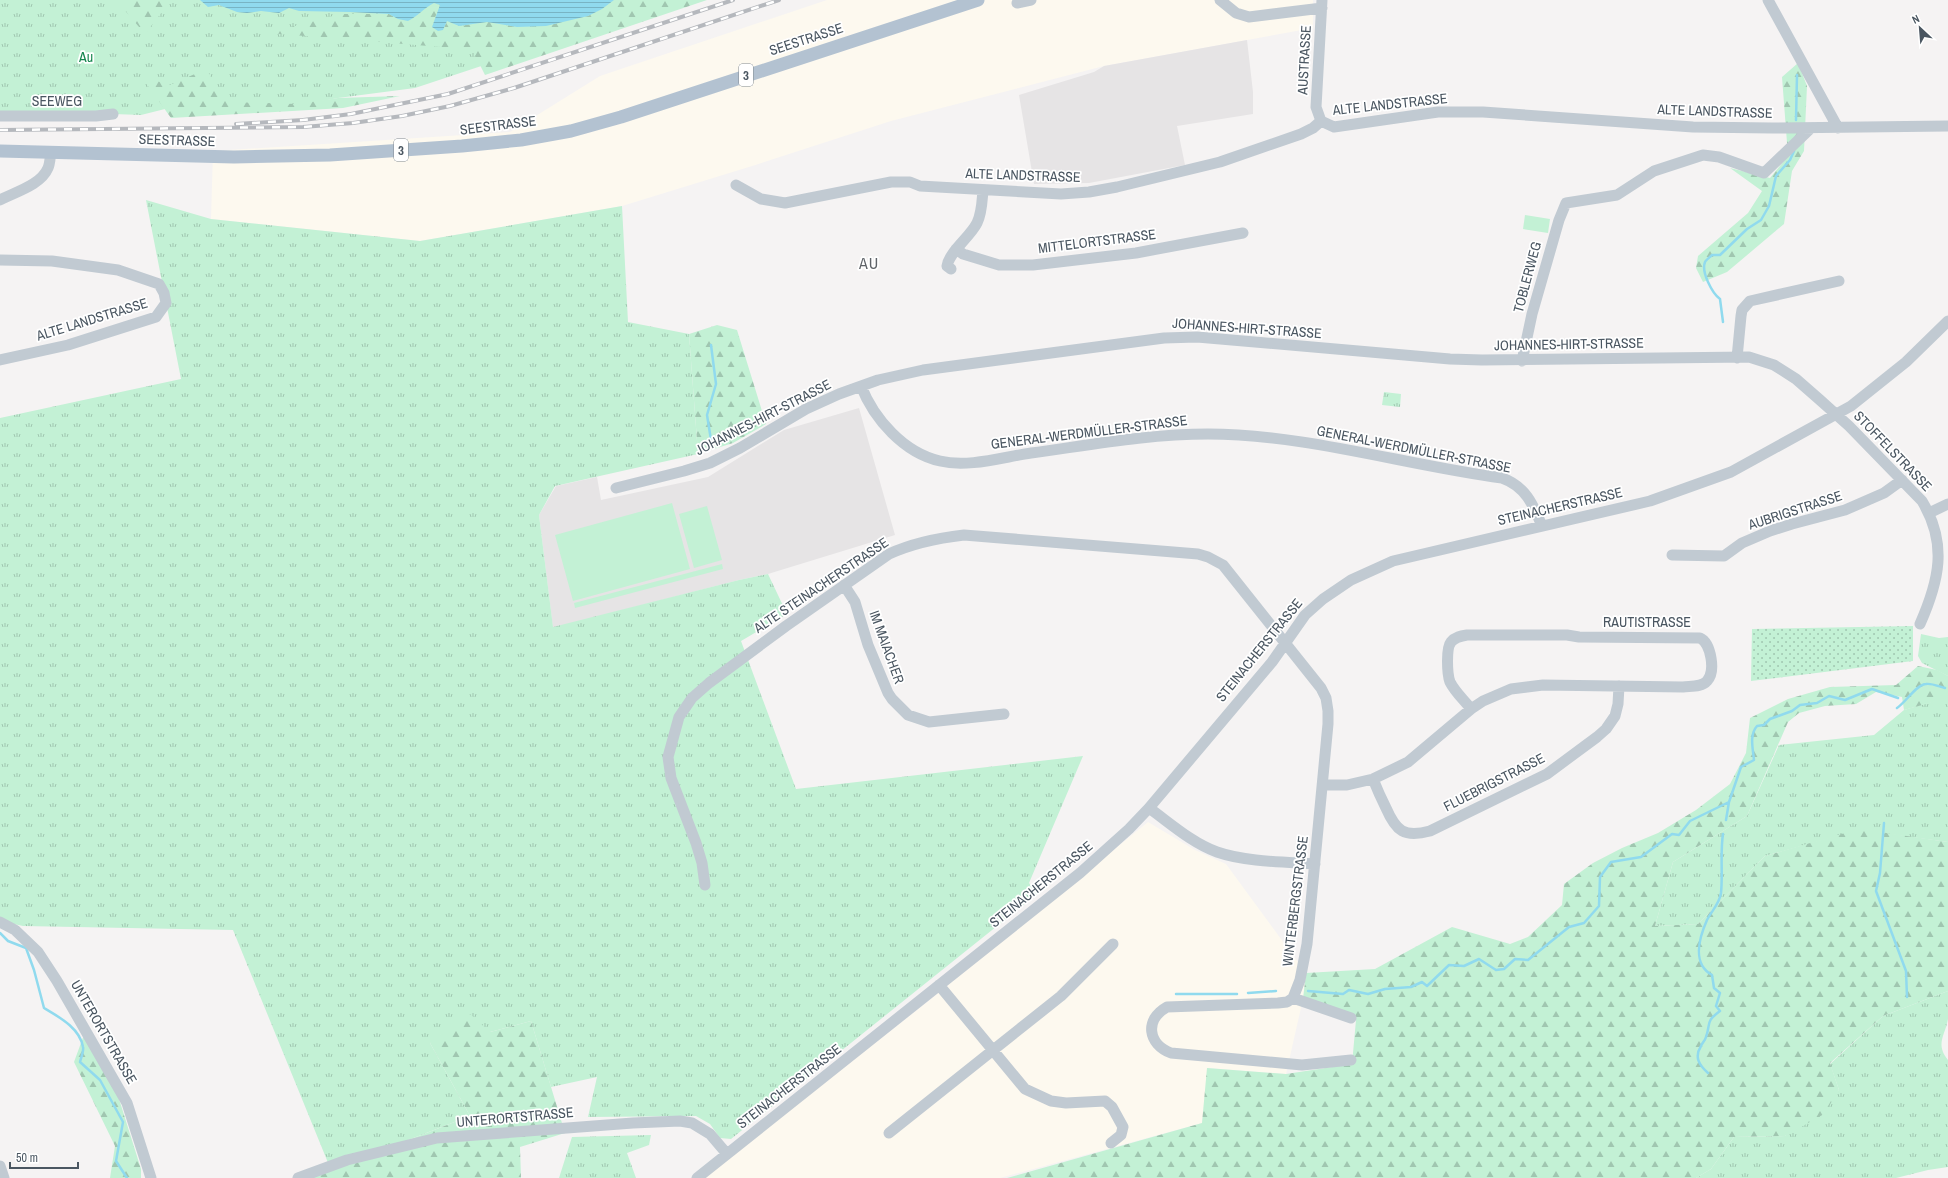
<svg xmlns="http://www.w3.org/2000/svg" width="1948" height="1178" font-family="'Archivo Narrow',sans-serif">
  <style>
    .commercial { fill: #fdf9ef }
    .education { fill: #e6e4e5 }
    .grass { fill: url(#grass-tufts) }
    .forest { fill: url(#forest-firs) }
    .garden { fill: url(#garden-dots) }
    .pitch { fill: #c3f1d5 }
    .water { fill: url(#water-rules) }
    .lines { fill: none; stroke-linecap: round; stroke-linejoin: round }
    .stream { stroke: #90daee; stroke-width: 2.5 }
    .minor { stroke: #c1cad2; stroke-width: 11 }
    .major { stroke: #b3c2d1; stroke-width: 13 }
    .rail-casing { stroke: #b5b8bd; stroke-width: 4 }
    .rail { stroke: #fff; stroke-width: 2.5; stroke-dasharray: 8; stroke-linecap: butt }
    .labels { text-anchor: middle; stroke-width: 3.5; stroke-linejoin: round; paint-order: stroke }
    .shield { fill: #fff; stroke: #808990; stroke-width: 1 }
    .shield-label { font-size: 13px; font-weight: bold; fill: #4a5661 }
    .street-label { font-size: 14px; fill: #4a5661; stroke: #fff }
    .park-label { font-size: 14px; fill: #17864f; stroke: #fff }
    .quarter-label { font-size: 16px; letter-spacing: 1px; fill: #5f6368; stroke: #fff }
  </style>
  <defs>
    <pattern id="grass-tufts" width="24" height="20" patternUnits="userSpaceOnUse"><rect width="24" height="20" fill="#c3f1d5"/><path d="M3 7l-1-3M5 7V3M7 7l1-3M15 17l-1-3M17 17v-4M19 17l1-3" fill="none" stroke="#a0c6b0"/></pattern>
    <pattern id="forest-firs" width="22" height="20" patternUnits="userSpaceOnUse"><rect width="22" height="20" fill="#c3f1d5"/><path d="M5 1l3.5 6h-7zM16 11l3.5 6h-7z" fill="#a0c6b0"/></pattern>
    <pattern id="garden-dots" width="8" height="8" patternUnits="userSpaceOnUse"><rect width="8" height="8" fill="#c3f1d5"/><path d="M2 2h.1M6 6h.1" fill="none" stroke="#a0c6b0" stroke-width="1.8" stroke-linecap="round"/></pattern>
    <pattern id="water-rules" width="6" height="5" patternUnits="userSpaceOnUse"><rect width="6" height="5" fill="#90daee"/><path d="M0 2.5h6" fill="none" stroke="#78b4c4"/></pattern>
  </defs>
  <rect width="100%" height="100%" fill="#f5f3f3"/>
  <path class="commercial" d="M827 0H1313V28L1104 66 891 121 749 167 622 206 420 241 211 219 213 151 510 132 600 76Z
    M1148 822 1195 850 1226 864 1306 973 1303 999 1286 1074 1208 1068 1202 1123 1000 1178H703L926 1003Z"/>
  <path class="education" d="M1247 40 1253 92V114L1177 126 1185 165 1089 183 1034 184 1019 95 1094 72 1104 66Z
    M859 408 895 535 768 574 739 580 553 628 539 515 556 486 597 477 601 500 708 477 784 430Z"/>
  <path class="grass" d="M0 0H681L415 88 338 98 291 107 234 103 165 109 141 115 113 114 0 116Z
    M146 200 211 219 420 241 622 206 628 322 689 334 698 454 555 486 539 515 553 627 739 580 768 574 787 614 741 641 796 789 1083 756 1029 883 1037 894 731 1139 720 1138 710 1124 696 1116 588 1117 597 1077 551 1087 531 1021 490 1032 430 1043 470 1116 331 1170 233 930 23 926 0 921V418L181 379Z
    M1384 392 1401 394 1400 407 1382 405Z
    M1921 634 1939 638 1948 637V676L1922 663 1918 656Z
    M1948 697V842L1859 830 1765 856 1698 924 1655 926 1673 862 1747 816 1779 745 1874 735 1904 710Z
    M1948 991C1948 1000 1948 1010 1948 1019 1945 1036 1935 1044 1948 1060V1167L1928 1170 1896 1178H1696L1711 1169 1734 1137 1785 1136 1839 1090 1830 1064 1883 1016Z
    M651 1135 649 1145 627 1153 636 1178H559L572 1137Z"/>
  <path class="forest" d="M116 0H171L145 34Z
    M614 0H707L485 75 473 51 441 47 268 33 341 14H389L398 19 416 17 424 8 434 3 440 5 434 20 443 30 447 21 459 26 487 22 517 27 546 26 588 16Z
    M1798 63 1807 86 1804 151 1792 171 1784 224 1727 272 1703 282 1696 268 1698 256 1748 213 1762 191 1730 168 1770 178 1788 156 1782 77Z
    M206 69 228 102 297 104 338 98 400 96 343 108 171 118 141 76 170 85Z
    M717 325 737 330 766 424 733 443 698 454 689 334Z
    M1918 666 1937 670 1948 676V698L1904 710 1902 697 1876 692 1856 704 1825 706 1799 713 1788 722 1747 816 1673 862 1655 926 1698 924 1765 856 1859 829 1948 842V991L1883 1016 1830 1063 1839 1090 1824 1114 1785 1136 1734 1137 1711 1169 1696 1178H1007L1202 1123 1207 1068 1286 1074 1352 1064 1356 1020 1303 999 1306 973 1375 969 1452 927 1510 944 1528 937 1562 905 1564 884 1593 863 1622 848 1658 833 1696 810 1730 784 1746 753 1750 718 1788 699 1830 687 1896 685Z
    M470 1014 490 1032 531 1021 565 1133 520 1147 521 1178H311L470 1116 430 1043Z
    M85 1032 114 1083 141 1169V1178H110L115 1146 74 1062Z"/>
  <path class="garden" d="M1913 626V661L1751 681 1752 629Z"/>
  <path class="pitch" d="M1525 215 1550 219 1548 233 1523 229Z
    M672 503 690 569 573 601 555 535Z
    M707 506 722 560 694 568 679 514Z
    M722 564 723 569 575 608 574 603Z"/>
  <path class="water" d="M200 0H614L602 9 588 16 546 26 517 27 487 22 459 26 447 21 443 30 438 31 432 27 440 5 434 3C424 8 418 16 408 21L398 19 389 14 350 12 299 11 289 8 279 13 261 11 247 13 237 12 219 5 208 7Z"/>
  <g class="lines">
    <path class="stream" d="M1796 120 1797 75
      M1723 322 1720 299C1712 293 1701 272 1705 262 1706 260 1710 257 1712 255H1720L1747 229 1761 220 1769 206 1776 176 1790 160 1794 151
      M711 440 707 415 716 384 711 345
      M1897 708C1906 702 1917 684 1926 684 1932 683 1940 687 1945 688
      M1726 820 1729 802 1741 767 1754 760C1753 749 1749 735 1757 726L1764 725 1770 719 1792 711 1800 705 1817 703 1829 696 1845 700 1872 689 1898 698
      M1884 823 1880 873 1876 891 1906 971 1907 997
      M0 933 8 941 26 948 34 970 44 1008C59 1017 80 1028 83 1047 84 1051 81 1058 80 1062L100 1080 123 1122 116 1161 127 1178
      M1308 991 1343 994 1349 990 1368 994 1385 989 1411 987 1422 982 1427 986 1449 965 1464 966 1479 959 1496 970 1504 969 1515 959 1528 960 1569 927 1584 923 1599 906 1600 877 1611 862 1641 857 1672 834 1679 835 1690 821 1729 802
      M1248 993 1276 991
      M1176 994H1237
      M1708 1073C1699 1065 1694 1057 1701 1046 1702 1043 1705 1041 1706 1037 1711 1023 1705 1022 1720 1011L1716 1006 1720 993 1714 988 1712 975C1692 964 1699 938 1707 920 1712 910 1719 905 1721 893 1723 874 1720 853 1723 834"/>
    <path class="minor" d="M1220 0 1236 13 1249 17 1322 8
      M1322 0 1316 107 1321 121 1334 127 1438 112H1483L1693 127 1772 128 1948 126
      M1768 0 1838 128
      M1017 3 1031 0
      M0 116H96L113 114
      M736 185 761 199 785 203 891 182H910L920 186 1061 194 1089 192 1117 187 1220 162 1301 134 1313 128 1321 121
      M0 200C15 192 41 185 48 168 50 164 50 157 51 152
      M956 249 963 254 999 265H1033L1136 253 1243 233
      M0 260 52 261 118 270 159 284 164 293 166 303 156 317 68 345 0 360
      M951 269 947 266C949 252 970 237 977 223 982 213 982 201 983 190
      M1737 358 1741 316 1742 310 1750 301 1839 281
      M1522 361 1532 314 1559 220 1566 203 1617 195 1654 171 1703 155 1719 157 1764 173 1811 128
      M861 386C874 419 904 453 940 461 968 468 1003 457 1031 453 1090 445 1149 434 1208 434 1305 434 1405 465 1502 478 1525 486 1533 504 1542 526
      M616 488 684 471 710 463 740 448 806 409 839 394 878 380 923 370 1164 338 1197 337 1450 359 1482 360 1749 357 1774 365 1796 379 1820 400 1849 426 1922 501C1948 544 1939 581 1920 624
      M1929 513 1948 504
      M1672 555 1724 556 1742 543 1770 531 1792 524 1845 510 1884 493 1902 480
      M844 585 855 602 868 645 888 693 892 699 908 715 929 722 1004 714
      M1373 779C1377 789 1381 798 1386 808 1396 831 1404 838 1430 831L1547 774 1597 737 1606 729 1615 716 1618 704 1619 686
      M1323 785H1347L1373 779 1408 762 1471 709 1483 701 1511 689 1543 685 1683 687C1691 686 1702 687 1707 681 1716 672 1711 643 1700 638L1579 637 1567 635H1467C1461 636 1455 637 1451 642 1446 648 1447 674 1450 682 1455 692 1464 700 1471 709
      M1149 808C1170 823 1192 843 1217 852 1246 862 1284 862 1315 864
      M705 885 702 863 696 843 671 778 668 757 679 717 692 698 709 683 786 626 889 554C913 543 938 538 964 535L1198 554 1208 557 1223 565 1321 688 1326 698 1328 711V724L1307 944 1300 980 1293 998 1287 1002 1278 1003 1167 1007C1144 1020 1148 1044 1171 1053L1302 1065 1351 1060
      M0 922 15 930 38 952 57 981 127 1103 151 1178
      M939 985 1025 1089 1051 1101 1066 1103 1105 1101 1112 1107 1123 1127 1121 1135 1111 1143
      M1293 998 1351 1018
      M889 1133 1061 996 1113 944
      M0 1166 4 1178
      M298 1178 347 1160 437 1138 633 1123 680 1121 692 1123 710 1134 727 1154
      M697 1178 1080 873 1129 829 1149 808 1272 662 1305 615 1323 599 1351 580 1393 561 1650 501 1731 472 1851 406 1906 362 1948 321"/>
    <path class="major" d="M0 151 234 157 330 155 462 146 521 140 571 131 621 117 978 0"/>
    <g class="rail-casing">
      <path id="rail" d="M236 124 303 120 351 114 448 94 733 0
        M0 130 303 127 353 123 402 116 450 106 514 88 779 0"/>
    </g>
    <use href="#rail" class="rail"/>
  </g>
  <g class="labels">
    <g class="shield">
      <rect x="739" y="64" width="14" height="22" rx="3"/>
      <rect x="394" y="139" width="14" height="22" rx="3"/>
    </g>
    <g class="shield-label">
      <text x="746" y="80">3</text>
      <text x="401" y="155">3</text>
    </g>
    <g class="street-label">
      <text transform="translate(806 39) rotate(-18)" y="5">SEESTRASSE</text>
      <text transform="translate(1304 60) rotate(-87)" y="5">AUSTRASSE</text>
      <text x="57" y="106">SEEWEG</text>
      <text transform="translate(1390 104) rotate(-6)" y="5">ALTE LANDSTRASSE</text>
      <text transform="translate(1715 111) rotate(2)" y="5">ALTE LANDSTRASSE</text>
      <text transform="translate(498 125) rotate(-7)" y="5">SEESTRASSE</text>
      <text transform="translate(177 140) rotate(2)" y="5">SEESTRASSE</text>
      <text transform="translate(1023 175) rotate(2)" y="5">ALTE LANDSTRASSE</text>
      <text transform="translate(1097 241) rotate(-7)" y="5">MITTELORTSTRASSE</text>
      <text transform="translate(1527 277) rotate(-75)" y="5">TOBLERWEG</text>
      <text transform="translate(92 319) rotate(-17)" y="5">ALTE LANDSTRASSE</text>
      <text transform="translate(1247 328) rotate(4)" y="5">JOHANNES-HIRT-STRASSE</text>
      <text transform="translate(1569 344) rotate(-1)" y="5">JOHANNES-HIRT-STRASSE</text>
      <text transform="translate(763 417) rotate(-27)" y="5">JOHANNES-HIRT-STRASSE</text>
      <text transform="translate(1089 432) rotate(-7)" y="5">GENERAL-WERDMÜLLER-STRASSE</text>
      <text transform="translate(1414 449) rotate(11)" y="5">GENERAL-WERDMÜLLER-STRASSE</text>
      <text transform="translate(1893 451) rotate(46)" y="5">STOFFELSTRASSE</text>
      <text transform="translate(1560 506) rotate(-13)" y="5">STEINACHERSTRASSE</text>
      <text transform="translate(1795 510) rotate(-18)" y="5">AUBRIGSTRASSE</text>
      <text transform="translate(821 585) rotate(-34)" y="5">ALTE STEINACHERSTRASSE</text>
      <text x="1647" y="627">RAUTISTRASSE</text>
      <text transform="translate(887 647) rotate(70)" y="5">IM MAIACHER</text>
      <text transform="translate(1259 650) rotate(-51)" y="5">STEINACHERSTRASSE</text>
      <text transform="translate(1494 782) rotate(-27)" y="5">FLUEBRIGSTRASSE</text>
      <text transform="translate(1041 884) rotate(-39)" y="5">STEINACHERSTRASSE</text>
      <text transform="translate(1295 901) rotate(-83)" y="5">WINTERBERGSTRASSE</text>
      <text transform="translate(104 1032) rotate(60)" y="5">UNTERORTSTRASSE</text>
      <text transform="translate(789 1086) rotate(-38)" y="5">STEINACHERSTRASSE</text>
      <text transform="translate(515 1117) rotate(-5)" y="5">UNTERORTSTRASSE</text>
    </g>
    <g class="park-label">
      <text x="86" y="62">Au</text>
    </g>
    <g class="quarter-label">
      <text x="869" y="269">AU</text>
    </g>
  </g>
  <g transform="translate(1920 28) rotate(334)" stroke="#ffffff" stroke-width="3" paint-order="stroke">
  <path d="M0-3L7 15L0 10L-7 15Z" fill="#4a5661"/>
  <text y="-6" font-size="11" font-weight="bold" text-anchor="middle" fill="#4a5661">N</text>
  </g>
  <path d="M10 1162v6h68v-6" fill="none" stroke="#4a5661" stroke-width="2"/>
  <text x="16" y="1162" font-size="12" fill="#4a5661" stroke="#ffffff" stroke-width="3" paint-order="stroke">50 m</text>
</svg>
